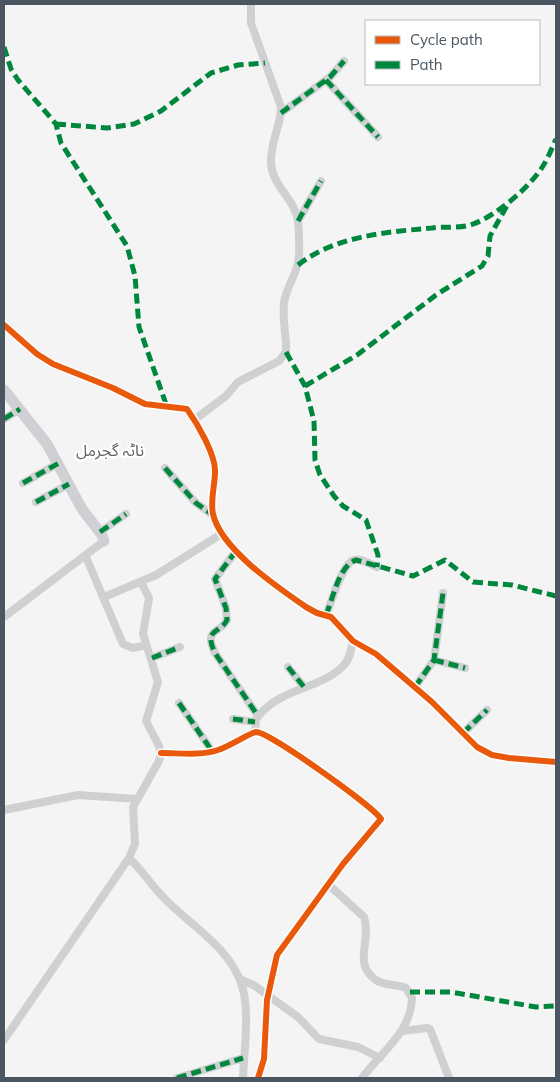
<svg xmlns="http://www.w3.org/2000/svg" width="560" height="1082" font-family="Mulish,'Noto Sans Arabic',sans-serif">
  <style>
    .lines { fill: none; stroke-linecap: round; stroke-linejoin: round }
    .street { stroke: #ced0d2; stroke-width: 8 }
    .secondary { stroke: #ced0d4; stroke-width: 11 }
    .quiet { stroke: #00873e; stroke-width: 5; stroke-dasharray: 10 5; stroke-linecap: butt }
    .cycleway-casing { stroke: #fff; stroke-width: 9 }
    .cycleway { stroke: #e8590c; stroke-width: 6 }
    .labels { text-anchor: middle; stroke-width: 4.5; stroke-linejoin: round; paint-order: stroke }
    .quarter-label { font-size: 16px; fill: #5f6368; stroke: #fff }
  </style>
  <rect width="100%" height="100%" fill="#f4f4f4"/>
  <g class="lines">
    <path class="street" d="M326 80 378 137
      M281 113 330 77 344 61
      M298 221 321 181
      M4 325 37 354 53 364 113 388 145 404 187 409C197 423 216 455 215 472 215 485 210 500 213 514 221 549 277 587 306 607L317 613 331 617 353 641 376 654 432 702 477 747 492 755 509 758 556 762
      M4 419 20 409
      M194 420 226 396 238 382 279 361 286 352C287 337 282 321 284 303 286 288 295 277 298 263 300 254 299 230 298 221 295 199 272 186 271 163 270 142 281 126 281 107L251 23V4
      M165 468 196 503 213 515
      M23 483 59 463
      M36 502 69 484
      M100 532 126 514
      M236 551 215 579 226 608 227 620C220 634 203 628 215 653L258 716
      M86 557 123 644 133 648 146 645
      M104 597 156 575 223 533
      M326 615C331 604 342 563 354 560 361 558 370 564 377 567
      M4 617 104 541
      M152 658 180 647
      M434 660 465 668
      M288 667 304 687
      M415 687 434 660 443 593
      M179 703 212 751
      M233 719 255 722
      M255 732 256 719C279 687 320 690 343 666 350 660 351 649 353 641
      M463 733 487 710
      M161 753C180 753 200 756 218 750 228 747 250 733 256 732 268 731 374 807 381 819L343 864 277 955 267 1000 264 1059 258 1078
      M4 810 78 795 137 799
      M129 858C143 871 153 888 167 901 193 927 231 949 242 986 250 1011 244 1052 243 1078
      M330 886 364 917C372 939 352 964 376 980 384 986 396 984 406 988L412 998C411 1033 381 1052 362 1078
      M240 979 255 986 298 1017 319 1039 358 1047 380 1058
      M402 1031 427 1028 430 1029 449 1078
      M4 1040 129 858 135 844 133 807 159 761 161 753 159 746 146 721 158 682 143 634 149 598 141 582
      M177 1078 243 1058"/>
    <path class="secondary" d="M4 390 47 444 82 509 102 535 104 541"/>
    <path class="quiet" d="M4 47 11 69 18 80 56 124 61 143 127 246 135 276 139 327 167 407
      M326 80 378 137
      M281 113 330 77 344 61
      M56 124 107 128 134 124 161 111 211 73 238 65 265 63
      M298 221 321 181
      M298 265C335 236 386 232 432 228 444 226 461 229 473 224 496 216 530 187 543 166 548 158 552 148 556 139
      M286 352 305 386 314 421 315 460 320 475 334 496 343 506 366 520 378 555 377 567
      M305 386 357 355 436 295 482 266 488 256 490 236 509 202
      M4 419 20 409
      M165 468 196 503 213 515
      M23 483 59 463
      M36 502 69 484
      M100 532 126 514
      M236 551 215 579 226 608 227 620C220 634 203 628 215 653L258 716
      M326 615C333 599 339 565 356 560L413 576 445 560 473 582 512 585 556 596
      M152 658 180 647
      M434 660 465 668
      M288 667 304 687
      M415 687 434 660 443 593
      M179 703 212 751
      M233 719 255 722
      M463 733 487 710
      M410 992H451L536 1007 556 1006
      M177 1078 243 1058"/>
    <g class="cycleway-casing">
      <path id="cycleway" d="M4 325 37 354 53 364 113 388 145 404 187 409C197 423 216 455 215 472 215 485 210 500 213 514 221 549 277 587 306 607L317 613 331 617 353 641 376 654 432 702 477 747 492 755 509 758 556 762
        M161 753C180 753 200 756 218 750 228 747 250 733 256 732 268 731 374 807 381 819L343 864 277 955 267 1000 264 1059 258 1078"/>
    </g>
    <use href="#cycleway" class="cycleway"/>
  </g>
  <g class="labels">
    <g class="quarter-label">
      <text x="110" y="456">ناٹہ گجرمل</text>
    </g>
  </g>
  <rect width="560" height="1082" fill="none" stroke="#4a5661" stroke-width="10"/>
  <rect x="365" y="20" width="175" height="65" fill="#ffffff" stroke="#b7bbc0"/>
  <rect x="375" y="36" width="25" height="8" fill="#e8590c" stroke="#b7bbc0"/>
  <text x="410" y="45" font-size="15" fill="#4a5661">Cycle path</text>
  <rect x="375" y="61" width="25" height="8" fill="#00873e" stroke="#b7bbc0"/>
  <text x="410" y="70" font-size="15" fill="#4a5661">Path</text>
</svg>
